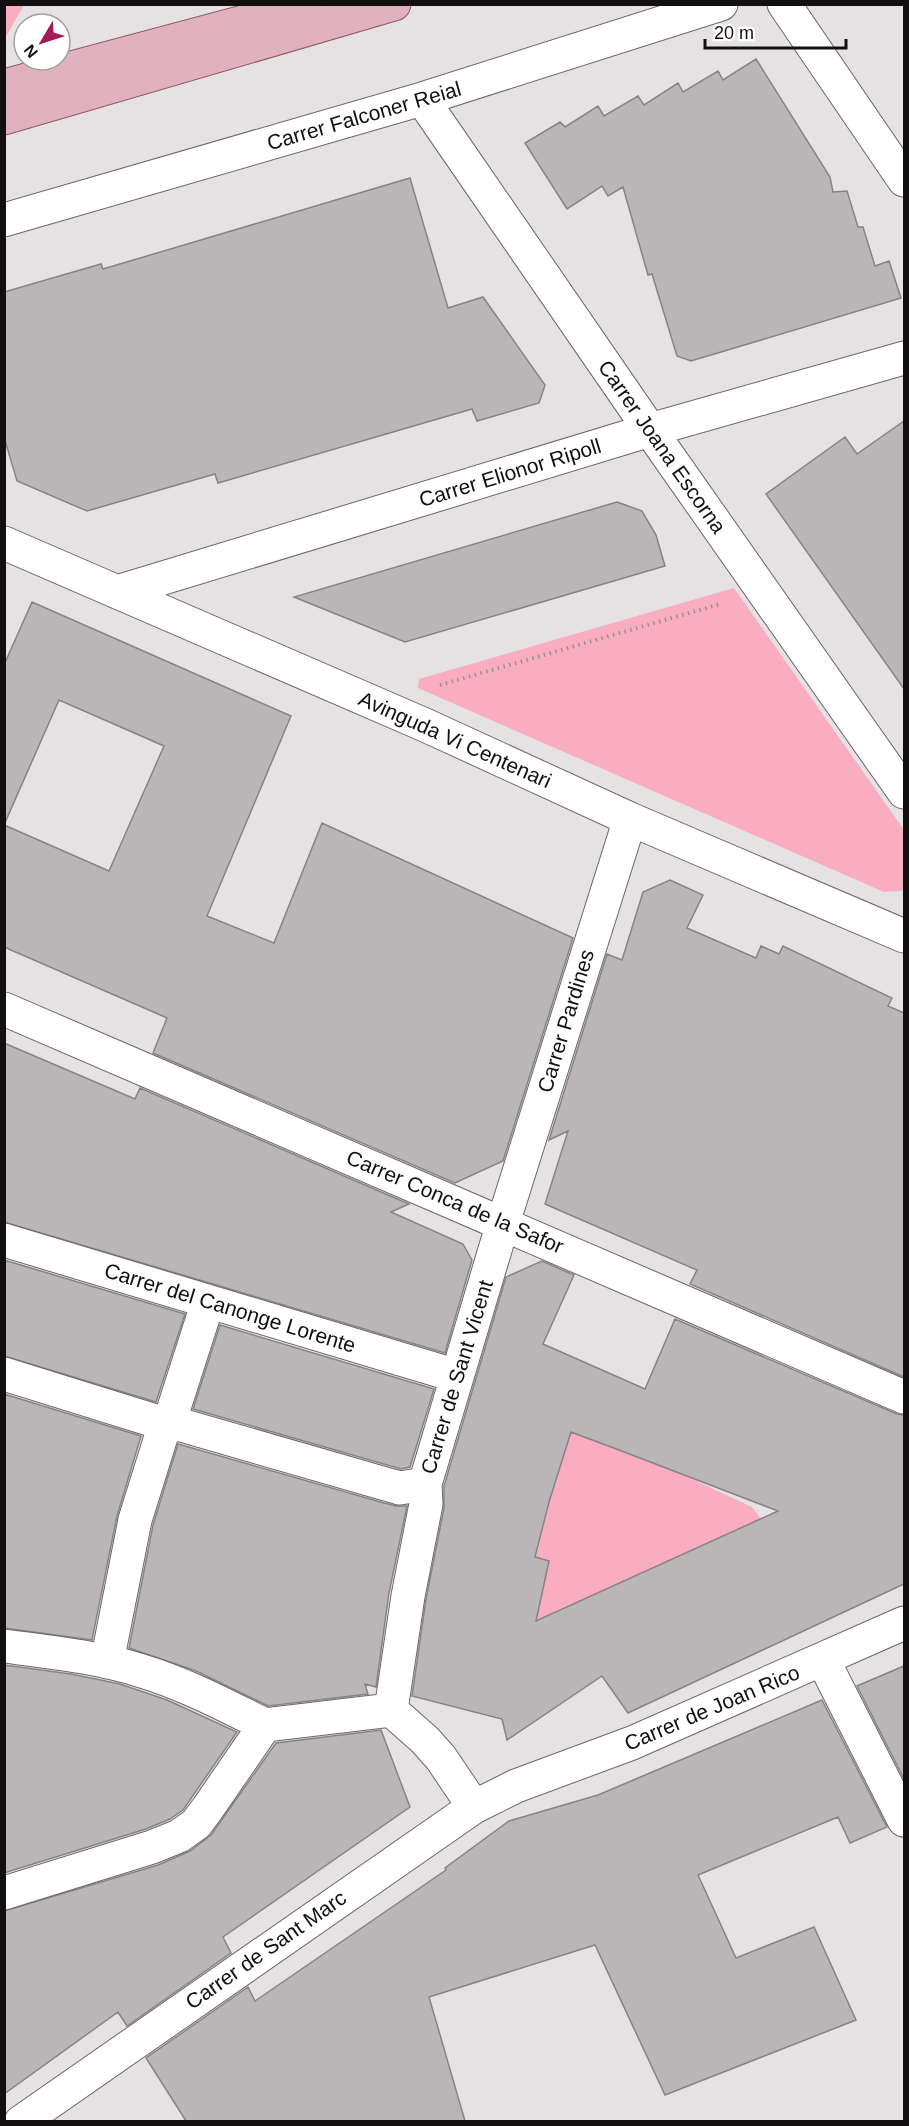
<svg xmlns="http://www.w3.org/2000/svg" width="909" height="2126" font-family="Arial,sans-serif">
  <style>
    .green { fill: #faacc1 }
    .building { fill: #bab6b7; stroke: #878384; stroke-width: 1.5; fill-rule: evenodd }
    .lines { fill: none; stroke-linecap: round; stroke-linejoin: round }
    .minor-casing { stroke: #6a6767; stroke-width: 35 }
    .major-casing { stroke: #8b5666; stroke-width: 35 }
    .path { stroke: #959293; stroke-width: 4; stroke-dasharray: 1.5 4.5; stroke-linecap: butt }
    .minor { stroke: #fff; stroke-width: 33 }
    .major { stroke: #e1b1bf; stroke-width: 33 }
    .labels { text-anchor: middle; stroke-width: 5; stroke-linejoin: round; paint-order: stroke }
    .street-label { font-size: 21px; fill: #110f10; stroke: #fff }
  </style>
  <rect width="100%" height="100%" fill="#e6e2e3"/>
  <path class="green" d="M5 4 24 5 5 38 4 5Z
    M734 588 904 830V889L901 891 884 892 418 688 419 679Z
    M571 1432 679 1473 752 1507 762 1520 548 1617 520 1623 548 1561 536 1557 549 1502Z"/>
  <path class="building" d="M756 59 830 177 833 192 847 191 858 227H863L875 266 889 261 901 298 691 361 677 356 652 274 648 275 623 187 608 196 602 186 567 209 525 143 560 122 565 127 598 106 604 116 638 96 644 105 678 83 683 92 718 71 723 80Z
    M410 178 448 308 483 297 545 385 539 403 477 421 472 409 218 483 215 474 87 511 17 481 4 437V292L101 264 103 269Z
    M904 421V689L766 494 845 437 857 454Z
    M617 502 642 511 656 535 665 566 405 642 294 597Z
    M32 602 291 716 207 916 274 943 322 823 573 938 503 1161 455 1183 153 1053 167 1018 4 947V825L109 871 164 746 59 700 4 825V665Z
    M670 880 703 895 687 928 756 958 761 946 779 954 783 946 892 998 888 1006 904 1013V1377L690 1284 697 1270 545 1204 568 1131 549 1140 607 954 622 960 643 892Z
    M4 1043 135 1099 140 1088 409 1204 391 1212 463 1244 472 1260 445 1353 4 1222Z
    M4 1260 185 1314 156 1402 4 1356Z
    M542 1261 574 1275 543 1344 645 1389 675 1319 897 1414 904 1415V1584L628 1713 602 1676 507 1740 502 1719 412 1696 426 1599 444 1508V1486L506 1277ZM571 1432 619 1450 778 1511 536 1621 549 1561 535 1557 549 1502Z
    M220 1325 434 1389 410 1467 401 1469 193 1409Z
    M4 1394 141 1436 117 1516 92 1640 4 1628Z
    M178 1444 384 1503 396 1506H407L389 1593 376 1687 365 1684 368 1694 268 1706 196 1671 129 1648 153 1525Z
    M4 1665 71 1674 120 1684 167 1700 237 1732 183 1810 170 1819 146 1829 4 1873Z
    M904 1666V1779L857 1686Z
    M822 1700 887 1827 850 1843 838 1817 698 1875 736 1958 814 1927 856 2020 665 2095 595 1945 429 1997 465 2121H186L146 2058 248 1987 255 2001 446 1870 445 1868 509 1821 598 1795Z
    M381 1730 410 1807 223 1937 231 1953 127 2026 118 2012 4 2094V1911L158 1865 190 1851 211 1835 276 1743Z"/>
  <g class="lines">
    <g class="minor-casing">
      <path id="minor" d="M784 4 904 180
        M422 99 650 430 904 792
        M4 220 422 99 721 4
        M4 543 425 725 630 819 904 936
        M117 592 650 430 904 358
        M4 1009 904 1397
        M4 1240 457 1376
        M4 1374 165 1424 181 1425 389 1485 400 1488 425 1484
        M4 1646C50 1652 98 1657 142 1671 185 1684 225 1705 265 1725
        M823 1660 904 1820
        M107 1662 135 1520 165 1424 172 1414 208 1302
        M391 1710 408 1596 426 1504 425 1484 503 1223 630 819
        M4 1893 152 1847 179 1836 196 1824 208 1808 265 1725 391 1710 425 1740 441 1758 474 1807
        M21 2122 474 1807 516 1786 632 1743 904 1623"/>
    </g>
    <g class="major-casing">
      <path id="major" d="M4 86 311 4
        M4 118 394 4"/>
    </g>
    <path class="path" d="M440 685 720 604"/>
    <use href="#minor" class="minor"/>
    <use href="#major" class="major"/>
  </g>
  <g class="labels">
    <g class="street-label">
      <text transform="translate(364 116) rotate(-16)" y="7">Carrer Falconer Reial</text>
      <text transform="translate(662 447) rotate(55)" y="7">Carrer Joana Escorna</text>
      <text transform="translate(510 473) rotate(-17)" y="7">Carrer Elionor Ripoll</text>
      <text transform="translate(455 740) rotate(24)" y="7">Avinguda Vi Centenari</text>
      <text transform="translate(566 1021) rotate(-73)" y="7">Carrer Pardines</text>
      <text transform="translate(455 1202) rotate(23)" y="7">Carrer Conca de la Safor</text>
      <text transform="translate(230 1308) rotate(17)" y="7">Carrer del Canonge Lorente</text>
      <text transform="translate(457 1377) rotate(-73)" y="7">Carrer de Sant Vicent</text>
      <text transform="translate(712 1708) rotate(-23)" y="7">Carrer de Joan Rico</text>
      <text transform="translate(266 1950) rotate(-35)" y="7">Carrer de Sant Marc</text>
    </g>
  </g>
  <rect width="909" height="2126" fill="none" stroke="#110f10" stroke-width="12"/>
  <g transform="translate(42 42) rotate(231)"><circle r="28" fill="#ffffff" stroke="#a09f9f" stroke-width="1.5"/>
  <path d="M0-4.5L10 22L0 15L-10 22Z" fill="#a81957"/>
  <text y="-9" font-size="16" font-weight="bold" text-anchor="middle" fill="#110f10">N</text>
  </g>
  <path d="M705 39v9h141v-9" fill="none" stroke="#110f10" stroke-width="3"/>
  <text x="714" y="39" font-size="18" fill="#110f10" stroke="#ffffff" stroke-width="4.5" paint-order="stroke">20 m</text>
</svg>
